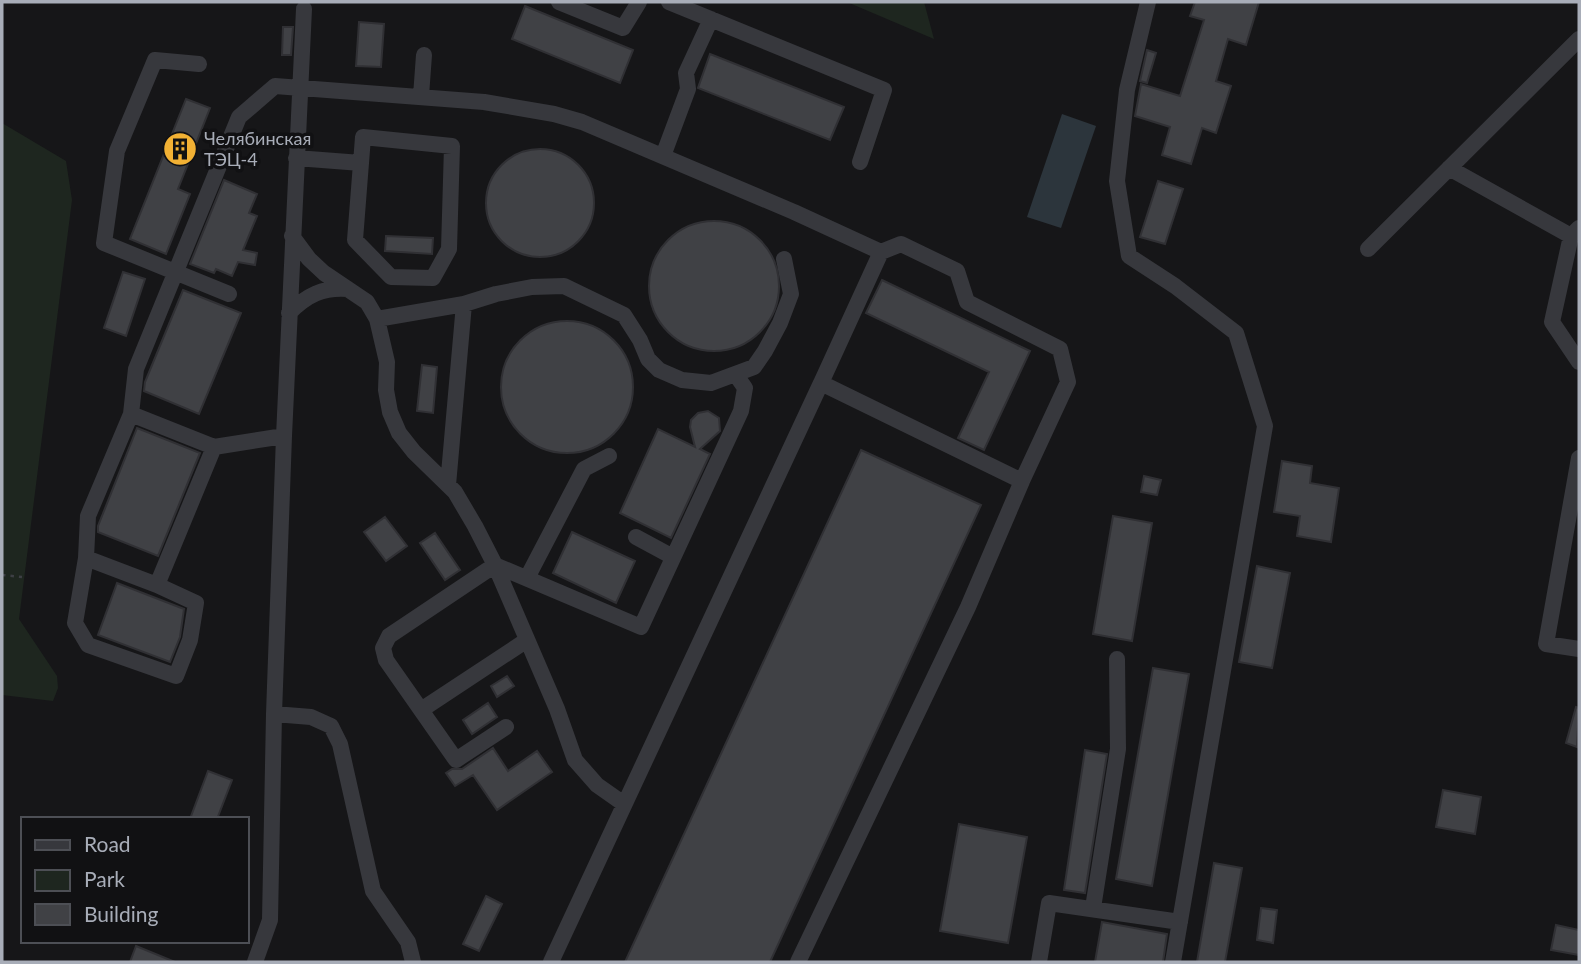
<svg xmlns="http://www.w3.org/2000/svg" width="1581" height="964" font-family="Lato,sans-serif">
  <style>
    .green { fill: #1e261f }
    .water { fill: #2c353c }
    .building { fill: #404145; stroke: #303034; stroke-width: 2 }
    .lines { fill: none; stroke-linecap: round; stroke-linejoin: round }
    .path { stroke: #3d3f44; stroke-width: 2.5; stroke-dasharray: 3.5 5; stroke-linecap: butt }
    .minor { stroke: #37383d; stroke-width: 16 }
    .labels { text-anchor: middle; stroke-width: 7; stroke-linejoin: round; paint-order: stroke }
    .poi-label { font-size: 18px; fill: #a8adb8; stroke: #111113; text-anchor: start }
  </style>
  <rect width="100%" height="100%" fill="#161618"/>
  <path class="green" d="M847 2H924L934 39Z
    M2 123 66 161 72 200 19 619 57 676 58 688 53 701 2 695Z"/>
  <path class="water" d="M1062 114 1096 126 1061 228 1027 217Z"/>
  <path class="building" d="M1195 2H1259L1246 45 1228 39 1216 81 1231 86 1216 133 1202 128 1191 164 1162 155 1170 127 1135 116 1141 84 1180 96 1204 20 1190 16Z
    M525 6 633 50 620 83 512 39Z
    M359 22 384 24 381 67 356 66Z
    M283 27H293L291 55H282Z
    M1147 50 1156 53 1147 83 1140 81Z
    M710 54 844 107 830 140 698 88Z
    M186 99 210 108 178 189 190 194 166 254 130 239Z
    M486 203a54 54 0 1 1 108 0a54 54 0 1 1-108 0Z
    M224 180 257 194 249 213 257 216 243 250 257 253 255 265 238 262 232 276 216 269 214 273 190 264Z
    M1158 181 1183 189 1165 244 1140 237Z
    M649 286a65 65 0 1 1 130 0a65 65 0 1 1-130 0Z
    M386 236 433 238 432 254 385 251Z
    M123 272 145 279 126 336 104 328Z
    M882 280 1030 351 984 450 958 438 989 372 866 313Z
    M183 290 241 313 199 414 144 391 145 382Z
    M501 387a66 66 0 1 1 132 0a66 66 0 1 1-132 0Z
    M422 365 437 367 433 413 417 411Z
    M708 411 719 418 720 431 700 449 710 454 671 538 620 513 658 429 695 447 690 427 691 420 698 413Z
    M137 428 200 453 158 556 98 532V526Z
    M861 450 981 505 770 962H625Z
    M1282 461 1312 466 1310 483 1339 488 1331 542 1297 536 1300 516 1274 512Z
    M1144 476 1161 480 1157 495 1141 492Z
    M1113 516 1152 523 1132 641 1093 634Z
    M385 517 407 546 386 561 364 532Z
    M572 532 635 561 616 603 553 573Z
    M435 533 460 570 445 580 420 543Z
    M1257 566 1290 573 1272 668 1239 662Z
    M117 583 184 609 180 637 170 662 98 635Z
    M1153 668 1189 674 1152 886 1116 879Z
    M507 676 514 686 497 697 491 686Z
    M488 703 497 717 472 734 463 720Z
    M1576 707 1579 708 1577 747 1566 743Z
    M493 748 508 771 537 751 552 772 497 810 473 775 455 786 446 773 452 769H462Z
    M1085 750 1107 754 1085 893 1064 890Z
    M208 771 232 780 217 819H190Z
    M1443 790 1481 797 1475 834 1436 827Z
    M959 824 1027 837 1008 943 940 931Z
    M1214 863 1242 868 1225 962H1197Z
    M486 896 502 904 479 951 463 944Z
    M1261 908 1277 910 1273 943 1257 940Z
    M1102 922 1167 934 1163 962H1095Z
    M1556 925 1579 930V955L1551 950Z
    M136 946 175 962H130Z"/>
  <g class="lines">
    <path class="path" d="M2 575 22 577"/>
    <path class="minor" d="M559 2 623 28 639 2
      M669 2 884 90 860 162
      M1148 2 1127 90 1117 181 1129 256 1175 286 1236 333 1265 426 1173 962
      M199 64 155 60 117 151 104 243 229 294
      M421 96 424 55
      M663 156 688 89 686 73 711 19
      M296 158 361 163 355 240 391 277 433 278 449 249 452 146 363 137 361 163
      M1449 168 1571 236
      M1579 228 1571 236 1552 322 1579 362
      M292 236 309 259 324 273 367 302 377 319 387 362 386 390 390 412 399 433 414 452 455 492 475 526 495 565 557 709 575 760 597 785 624 804
      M1368 249 1579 39
      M881 252 821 383 1022 481
      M289 313C307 295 323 287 348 289
      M377 319 464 304 496 294 532 287 564 286 624 315 640 340 648 359 659 370 682 380 711 383 754 367 765 351 780 323 791 294 784 259
      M131 414 214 447 284 436
      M214 447 157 585 196 603 190 640 176 676 88 645 75 623 86 558 88 516 131 414 136 369 239 117 275 86 484 102 554 114 582 122 794 212 881 252 901 244 957 271 967 302 1060 349 1068 382 1022 481 968 607 798 962
      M1579 458 1546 644 1579 649
      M448 485 464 304
      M636 537 673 557
      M86 558 157 585
      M527 578 584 469 609 456
      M421 710 527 640
      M274 714 311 717 331 726 340 744 373 891 408 942 413 962
      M506 727 456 760 386 660 383 648 389 636 495 565 641 627 741 411 745 388 736 375
      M1093 908 1118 749 1117 659
      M255 962 270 920 274 714 284 436 304 9
      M551 962 821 383
      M1039 962 1049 903 1180 922"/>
  </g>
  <defs>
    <g id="building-disc" transform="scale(1.75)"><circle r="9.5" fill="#f2b134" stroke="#111113"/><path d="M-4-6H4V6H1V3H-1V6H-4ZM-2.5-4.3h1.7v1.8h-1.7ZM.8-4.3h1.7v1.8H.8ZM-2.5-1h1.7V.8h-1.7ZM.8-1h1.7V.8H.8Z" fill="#111"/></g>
  </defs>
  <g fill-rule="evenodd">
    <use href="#building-disc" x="180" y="149"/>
  </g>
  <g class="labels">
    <g class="poi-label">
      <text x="204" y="145">Челябинская<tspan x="204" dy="21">ТЭЦ-4</tspan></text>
    </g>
  </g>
  <rect width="1581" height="964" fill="none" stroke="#a8adb8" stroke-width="7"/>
  <rect x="21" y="817" width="228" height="126" fill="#111113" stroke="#4d4f55" stroke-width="2"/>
  <rect x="35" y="840" width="35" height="10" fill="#37383d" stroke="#4d4f55" stroke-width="2"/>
  <text x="84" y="852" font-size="21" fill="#a8adb8">Road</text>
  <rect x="35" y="870" width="35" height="21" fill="#1e261f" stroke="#4d4f55" stroke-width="2"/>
  <text x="84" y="887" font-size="21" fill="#a8adb8">Park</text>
  <rect x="35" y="904" width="35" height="21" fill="#404145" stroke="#4d4f55" stroke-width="2"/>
  <text x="84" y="922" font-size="21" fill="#a8adb8">Building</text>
</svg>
